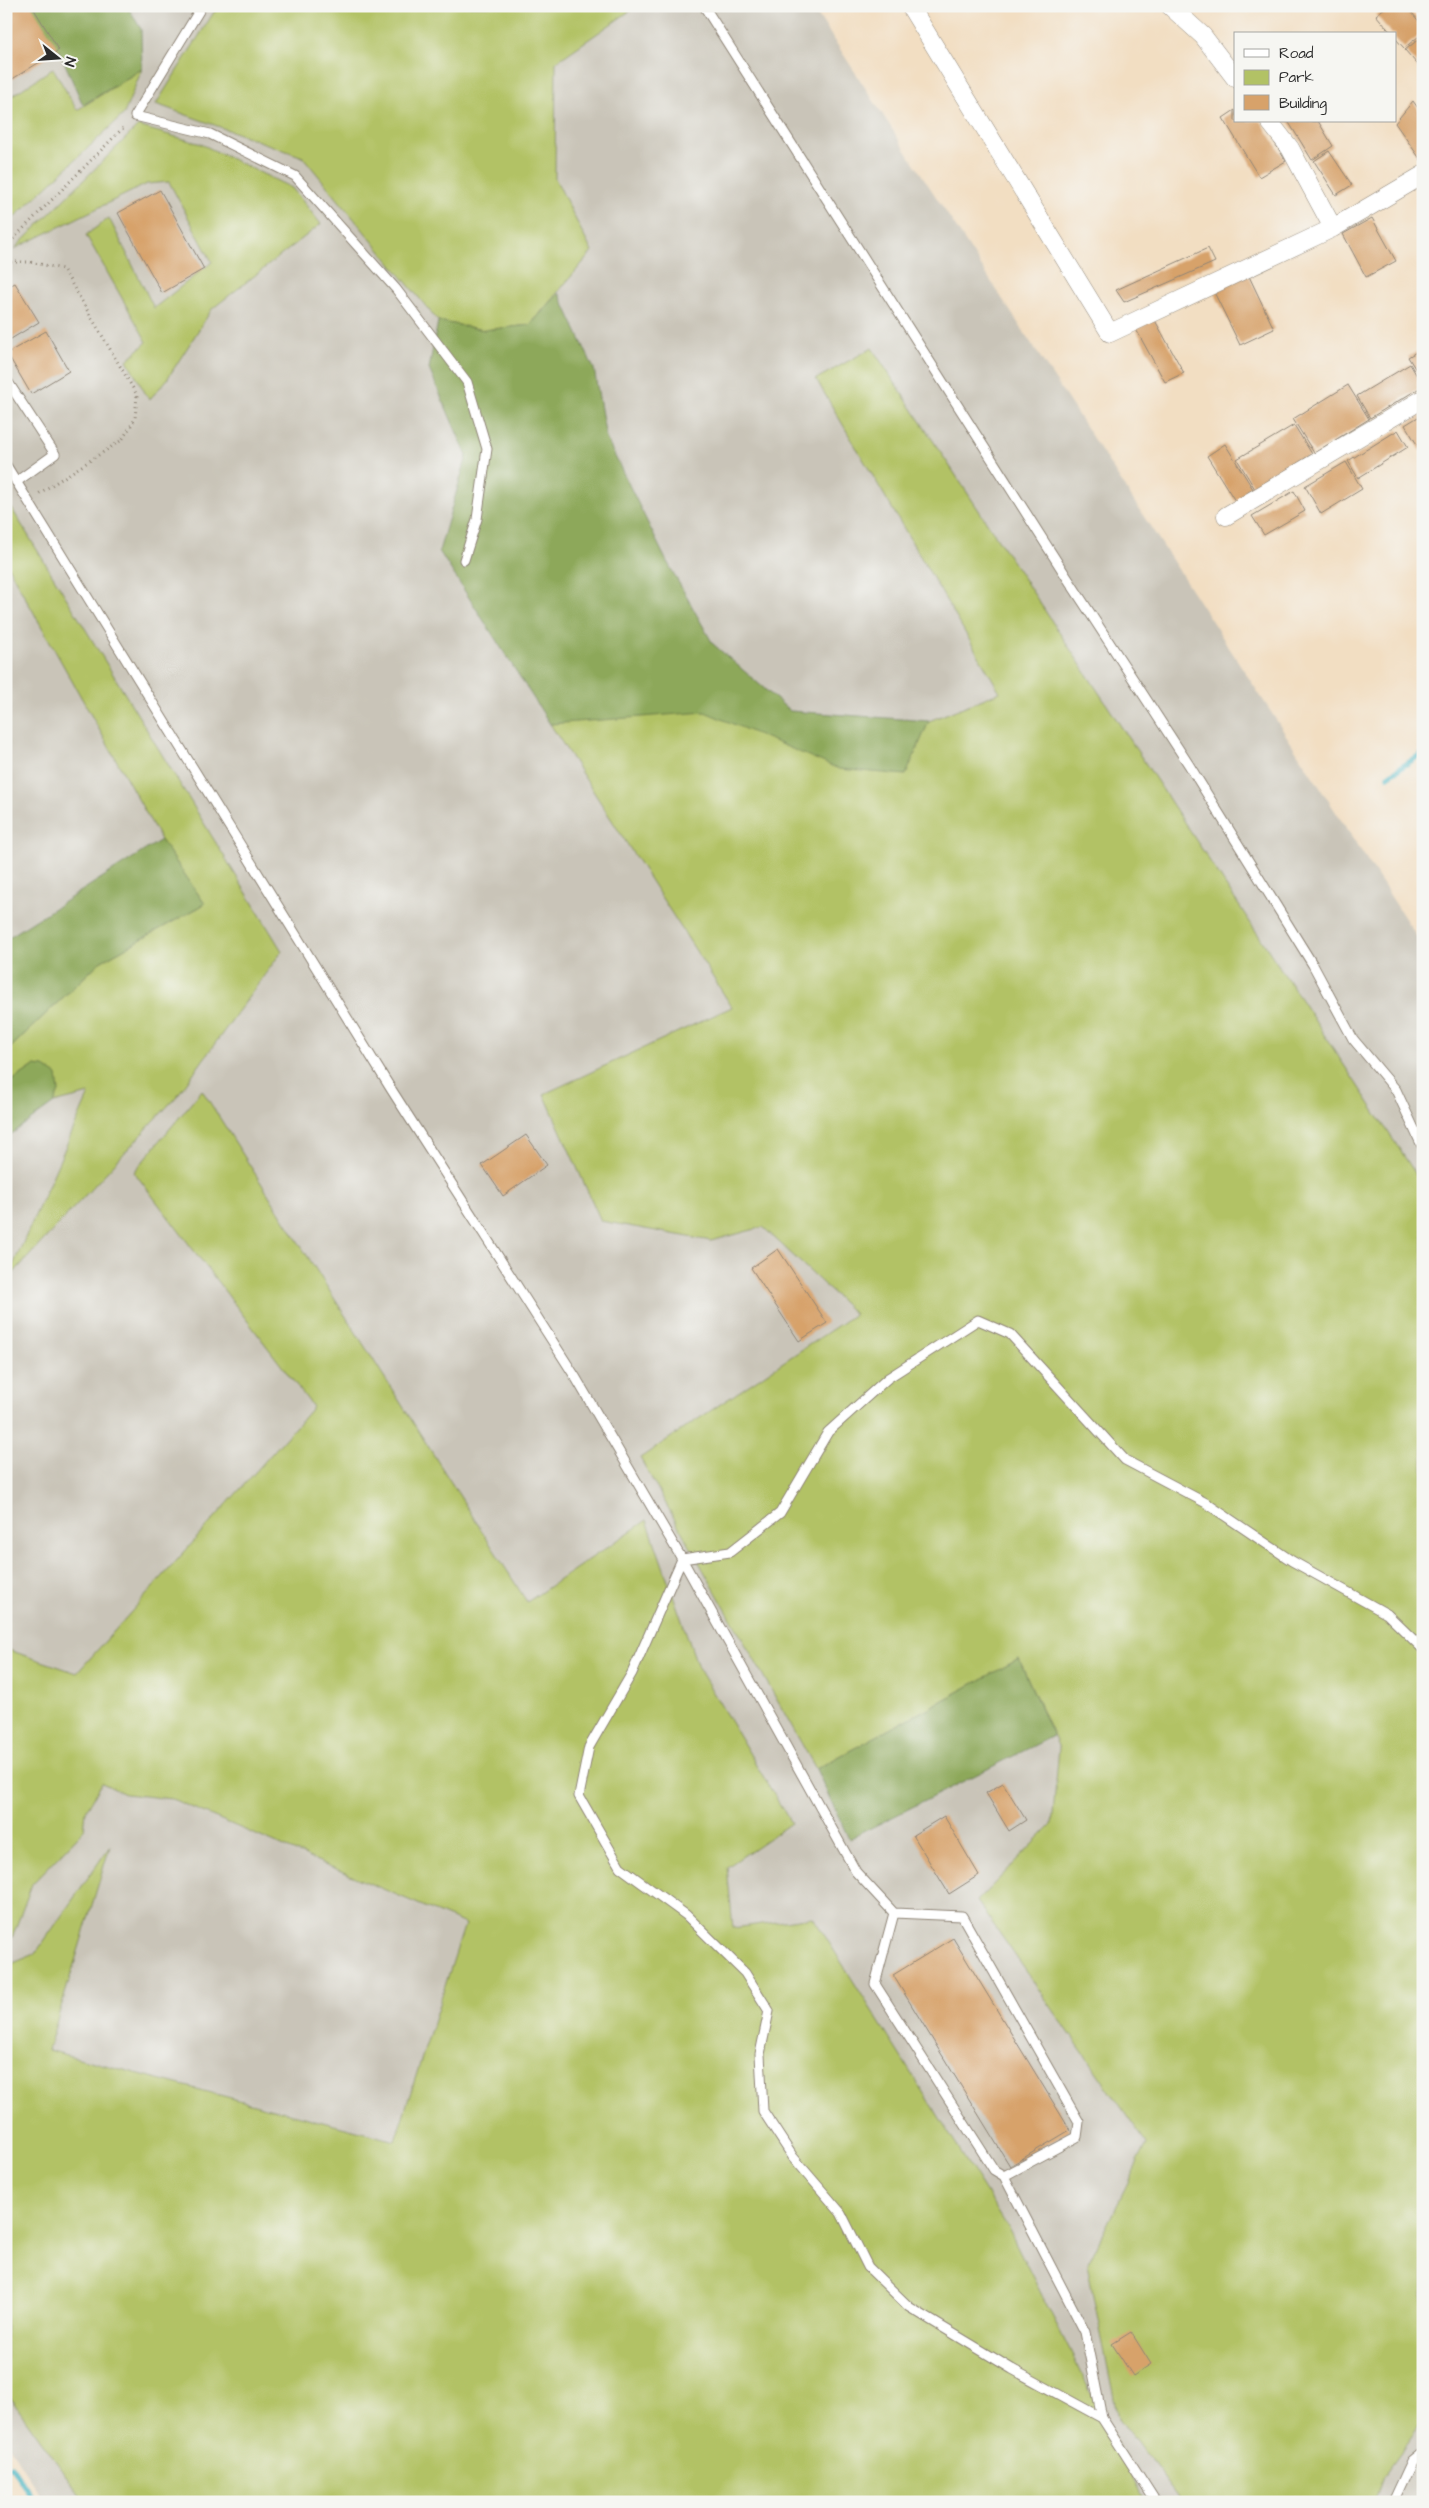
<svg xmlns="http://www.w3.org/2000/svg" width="1429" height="2508" font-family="'Architects Daughter',sans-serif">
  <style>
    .industrial { fill: #c9c4b8 }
    .green { fill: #b2c265; stroke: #6e7648 }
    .forest { fill: #8da85a; stroke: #5c6a42 }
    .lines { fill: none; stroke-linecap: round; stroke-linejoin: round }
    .stream { stroke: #48b6c3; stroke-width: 5.5 }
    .building { fill: #d7a26a }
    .service-casing { stroke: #8e8476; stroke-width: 11 }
    .minor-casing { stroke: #8e8476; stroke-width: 19 }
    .path { stroke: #8e8476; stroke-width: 3; stroke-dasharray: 1 4; stroke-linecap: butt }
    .service { stroke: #fff; stroke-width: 9 }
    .minor { stroke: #fff; stroke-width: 18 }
  </style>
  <rect width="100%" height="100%" fill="#f6f6f2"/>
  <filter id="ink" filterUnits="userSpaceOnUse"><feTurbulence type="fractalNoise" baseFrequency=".02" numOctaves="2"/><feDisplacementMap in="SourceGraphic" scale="10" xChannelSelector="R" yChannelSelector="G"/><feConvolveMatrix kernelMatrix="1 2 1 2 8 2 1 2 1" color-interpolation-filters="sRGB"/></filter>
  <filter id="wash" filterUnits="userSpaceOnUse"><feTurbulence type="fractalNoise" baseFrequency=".0096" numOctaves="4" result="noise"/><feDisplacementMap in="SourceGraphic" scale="20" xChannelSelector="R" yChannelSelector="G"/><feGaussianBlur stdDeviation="1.12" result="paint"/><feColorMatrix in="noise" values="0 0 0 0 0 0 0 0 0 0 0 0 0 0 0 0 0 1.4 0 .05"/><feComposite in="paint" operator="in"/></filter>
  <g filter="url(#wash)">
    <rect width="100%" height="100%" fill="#f2dec2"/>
    <path class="industrial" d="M6 6H812L1423 946V2502H44L6 2441Z"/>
    <path class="green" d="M222 6H637L556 62 555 178 592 252 530 325 484 330 438 321 303 157 156 104 214 12Z
      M53 68 77 110 142 69 124 114 6 225V100Z
      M138 126 201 144 292 188 321 224 212 309 166 381 149 400 127 360 147 342 86 235 109 218 154 308 212 262 169 182 147 184 14 249Z
      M872 348 1423 1185V2422L1383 2476 1374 2502H1182L1118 2418 1087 2265 1147 2144 977 1901 1052 1825 1059 1748 1019 1659 816 1769 640 1458 855 1314 763 1227 711 1241 601 1221 544 1094 732 1007 550 724 696 708 905 775 929 721 1000 692 816 379Z
      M6 499 282 951 177 1096 6 1281 89 1094 54 1103 59 1091 34 1066 6 1085V1052L100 962 205 904 161 840 6 563Z
      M202 1090 527 1602 647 1520 698 1667 791 1823 727 1867 733 1928 813 1917 1007 2226 1146 2502H85L6 2392V1966L35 1954 110 1846 48 2050 395 2141 465 1924 172 1799 125 1794 102 1783 86 1811 84 1830 32 1884 12 1938H6V1649L77 1673 313 1407 134 1172Z"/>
    <path class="forest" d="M6 6H127L141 29 142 69 83 105 59 50 6 19Z
      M559 293 594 369 606 438 665 558 713 644 790 711 929 721 906 775 839 769 705 712 550 724 439 551 467 456 429 369 438 321 484 330 530 325Z
      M161 840 205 904 100 962 6 1052V939Z
      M34 1066 44 1067 57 1075 59 1091 54 1103 6 1138V1085Z
      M1019 1659 1053 1736 849 1839 816 1769Z"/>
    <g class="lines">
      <path class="stream" d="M1388 776 1423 753
        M6 2468 11 2466 35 2502"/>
    </g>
    <g id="blocks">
      <path class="building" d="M6 6H32L59 50 6 83Z
        M1387 6H1406L1423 26V33L1404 48 1395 38V34H1392L1376 15Z
        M1423 36V71L1405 50Z
        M1413 101 1423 115V163L1395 123Z
        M1235 110V121H1261L1286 161 1259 177 1223 118Z
        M1288 121H1318L1333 146 1312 160Z
        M1329 151 1352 185 1336 195 1314 161Z
        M160 190 204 269 162 293 118 213Z
        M1372 218 1396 261 1366 277 1343 234Z
        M1208 248 1215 262 1124 302 1116 290Z
        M1247 272 1274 329 1240 345 1212 288Z
        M15 283 39 322 6 342V288Z
        M1152 315 1184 373 1165 382 1133 324Z
        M46 331 69 371 31 394 7 353Z
        M1423 348V381L1408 357Z
        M1410 364 1423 386 1370 418 1357 396Z
        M1348 385 1369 419 1314 453 1293 419Z
        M1423 414V450L1421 451 1405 425Z
        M1294 425 1312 454 1255 489 1237 459Z
        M1398 430 1408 447 1358 478 1348 461Z
        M1225 444 1253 489 1235 501 1207 456Z
        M1346 462 1362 489 1321 514 1305 486Z
        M1294 491 1305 511 1264 535 1252 516Z
        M526 1135 547 1165 503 1196 482 1165Z
        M778 1249 827 1323 799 1341 751 1268Z
        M1003 1783 1026 1820 1009 1831 986 1793Z
        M944 1816 979 1875 949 1894 913 1835Z
        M953 1938 1070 2130 1010 2166 893 1975Z
        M1131 2332 1151 2364 1133 2376 1112 2344Z"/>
    </g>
  </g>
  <g filter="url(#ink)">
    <use href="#blocks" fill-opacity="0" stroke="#8e8476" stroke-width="1"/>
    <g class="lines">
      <g class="service-casing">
        <path id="service" d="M202 6 135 116 210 134 295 176 396 289 467 382 487 449 477 519 464 560
          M704 6 1066 576 1189 765 1313 965 1353 1039 1396 1090 1423 1148
          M6 379 55 454 16 482
          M6 465 391 1089 576 1378 682 1559 856 1872 894 1913
          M682 1559 632 1673 589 1747 579 1796 620 1867 686 1915 745 1973 769 2011 760 2054 763 2111 793 2157 841 2213 868 2267 909 2307 1012 2369 1102 2418
          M682 1559 730 1552 780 1513 828 1432 888 1378 978 1320 1010 1334 1125 1460 1206 1503 1292 1561 1387 1614 1423 1649
          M1004 2176 1077 2137 1079 2122 962 1916 894 1913 875 1984 994 2170 1004 2176 1085 2332 1102 2418 1156 2502
          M1393 2502 1412 2461 1423 2452"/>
      </g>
      <g class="minor-casing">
        <path id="minor" d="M910 6 1110 333 1333 228 1423 175
          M1170 6 1203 36 1235 78
          M1269 121 1290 148 1333 228
          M1226 516 1423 399"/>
      </g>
      <path class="path" d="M6 246 125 126
        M6 262H30L63 269 137 395 135 419 122 440 38 494"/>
      <use href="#service" class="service"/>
      <use href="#minor" class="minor"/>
    </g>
  </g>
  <rect width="1429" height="2508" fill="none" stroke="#f6f6f2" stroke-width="25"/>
  <rect x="1234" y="32" width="162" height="90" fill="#f6f6f2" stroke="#a5a5a2"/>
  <rect x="1244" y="49" width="25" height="8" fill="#ffffff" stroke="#a5a5a2"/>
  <text x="1279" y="58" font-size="15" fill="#2b2b2b">Road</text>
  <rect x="1244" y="70" width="25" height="15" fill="#b2c265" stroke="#a5a5a2"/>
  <text x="1279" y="82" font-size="15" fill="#2b2b2b">Park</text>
  <rect x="1244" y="95" width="25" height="15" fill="#d7a26a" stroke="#a5a5a2"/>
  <text x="1279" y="108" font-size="15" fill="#2b2b2b">Building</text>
  <g transform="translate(58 58) rotate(107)" stroke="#f6f6f2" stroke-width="4" paint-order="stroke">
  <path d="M0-4L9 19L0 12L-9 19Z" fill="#2b2b2b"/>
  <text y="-8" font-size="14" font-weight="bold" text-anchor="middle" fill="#2b2b2b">N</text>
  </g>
</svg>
